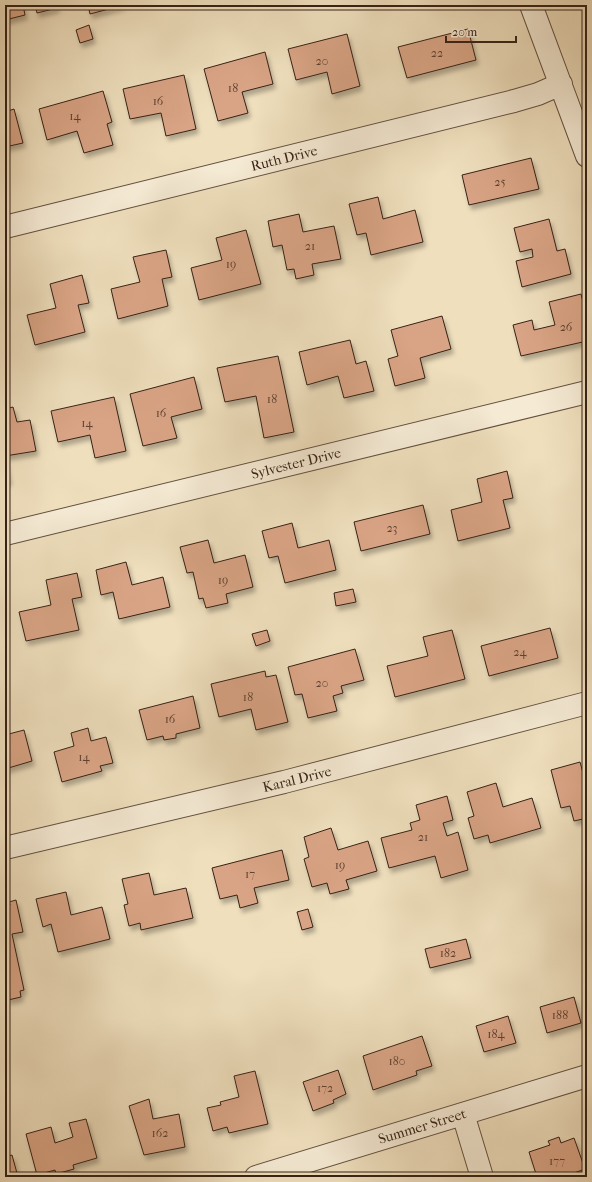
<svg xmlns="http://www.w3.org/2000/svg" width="592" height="1182" font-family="'IM FELL French Canon',serif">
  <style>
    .building { fill: #d9a485; stroke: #362216; filter: url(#shadow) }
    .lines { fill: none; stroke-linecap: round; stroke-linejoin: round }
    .minor-casing { stroke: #645140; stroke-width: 24 }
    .minor { stroke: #f5ead4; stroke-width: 22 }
    .labels { text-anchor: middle; stroke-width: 3.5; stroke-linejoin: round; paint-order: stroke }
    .number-label { font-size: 12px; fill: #5f4232 }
    .street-label { font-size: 14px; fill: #362216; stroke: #f5ead4 }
  </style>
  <defs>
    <filter id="shadow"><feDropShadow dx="2.5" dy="4.5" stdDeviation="2" flood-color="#0004"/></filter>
  </defs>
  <rect width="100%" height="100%" fill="#efdfbd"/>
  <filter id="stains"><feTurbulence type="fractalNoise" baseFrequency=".005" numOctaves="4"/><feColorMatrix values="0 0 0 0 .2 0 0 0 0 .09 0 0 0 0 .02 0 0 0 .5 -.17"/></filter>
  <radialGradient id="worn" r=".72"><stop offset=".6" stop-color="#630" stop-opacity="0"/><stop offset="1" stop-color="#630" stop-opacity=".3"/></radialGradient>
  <path class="building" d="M5 5H23L25 15 5 20Z
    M35 5H57V8L37 13Z
    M88 5H124L90 14Z
    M89 25 93 39 80 43 76 30Z
    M468 29 476 60 407 78 398 47Z
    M347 34 360 86 332 94 327 72 296 80 288 49Z
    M265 52 273 84 242 92 248 113 218 121 204 69Z
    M184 75 196 129 166 136 161 113 130 119 123 89Z
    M103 91 112 122 107 124 113 145 84 153 77 131 47 140 39 109Z
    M14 109 23 143 5 147V112Z
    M531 158 539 189 469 205 462 175Z
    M378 197 383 219 415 210 423 242 371 255 366 233 357 235 349 204Z
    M299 214 303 232 334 226 341 259 312 264 314 275 296 279 294 269 287 270 282 245 273 247 268 221Z
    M549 219 557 251 565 249 571 274 522 287 516 261 533 257 532 249 520 252 514 228Z
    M246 230 261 284 199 300 191 268 222 260 216 238Z
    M166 250 172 277 162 279 168 306 118 319 111 289 140 282 133 257Z
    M82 275 89 303 78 305 85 332 35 345 27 315 56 308 50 284Z
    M581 294 587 318V341L521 356 513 325 532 320 534 330 555 325 549 302Z
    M442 316 451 349 420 358 425 378 395 386 388 359 398 356 391 330Z
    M350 340 356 364 366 361 374 391 344 398 338 376 307 385 299 352Z
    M278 356 294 432 264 438 256 396 225 402 217 368Z
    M194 377 202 409 171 417 177 438 143 446 130 394Z
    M114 397 126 451 95 458 90 435 58 442 51 411Z
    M13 407 17 422 30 420 36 451 5 456V409Z
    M5 461 9 481 5 482Z
    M507 471 513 498 503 500 510 528 458 541 451 510 482 502 477 479Z
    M423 505 430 534 361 551 354 522Z
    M292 523 298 548 329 540 336 570 285 583 278 556 269 558 262 531Z
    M208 540 214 563 245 555 253 587 226 594 228 603 206 608 203 598 199 599 193 572 187 573 180 547Z
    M126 562 132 585 163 577 170 607 119 619 113 592 101 595 96 570Z
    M77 573 82 597 72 599 79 630 26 641 19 612 51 605 46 580Z
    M353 589 356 602 336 606 334 593Z
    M550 628 558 658 489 676 481 646Z
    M267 630 270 641 256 646 252 634Z
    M452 630 465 679 395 697 387 666 428 656 423 637Z
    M355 649 364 680 341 686 343 693 333 696 337 711 308 718 302 694 295 695 288 667Z
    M265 671 266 677 276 675 288 722 256 730 251 709 219 717 211 684Z
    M193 696 200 728 176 734V738L164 740 163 736 147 740 139 710Z
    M88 728 91 741 106 737 113 763 100 766 102 771 62 782 54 752 74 746 71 733Z
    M24 730 32 761 5 769V735Z
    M580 762 586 784H587V818L574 821 570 806 561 808 551 770Z
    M496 783 503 807 532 798 541 828 490 843 488 835 474 839 468 818 474 816 467 792Z
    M447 796 453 820 443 823 447 836 458 832 468 870 441 878 435 856 389 868 381 838 412 830 410 823 420 820 416 805Z
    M331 828 338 850 368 841 377 871 346 880 349 889 330 894 327 883 312 887 304 859 309 857 304 837Z
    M282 850 289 880 254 888 258 903 240 908 237 895 220 899 212 868Z
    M149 873 154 895 186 888 193 918 141 930 140 923 129 926 124 905 128 904 122 879Z
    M66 892 71 915 102 907 110 939 58 952 51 924 43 927 36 899Z
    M16 900 23 932 12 934 24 990 20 991 21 997 8 1000 6 994H5V906L10 905 9 902Z
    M308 909 313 927 302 930 297 912Z
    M466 939 471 958 430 968 425 949Z
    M574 997 581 1023 547 1033 540 1007Z
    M508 1016 516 1043 484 1052 476 1026Z
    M422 1036 432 1066 416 1071 417 1075 373 1090 363 1056Z
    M338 1070 346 1094 333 1100 334 1103 313 1111 303 1082Z
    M255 1071 268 1124 229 1133 227 1127 213 1131 207 1108 221 1105 220 1102 239 1097 234 1076Z
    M149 1099 153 1119 179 1114 185 1147 144 1155 129 1106Z
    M86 1119 97 1158 73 1165 74 1169 56 1174 55 1170 37 1175 26 1134 51 1127 55 1143 73 1137 69 1123Z
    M559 1137 561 1143 574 1138 585 1169 563 1177H537L529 1152 550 1145 548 1141Z
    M12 1155 18 1177H5V1157Z"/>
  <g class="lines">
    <g class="minor-casing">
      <path id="minor" d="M531 5 587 156
        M5 227 514 101 538 94 561 84
        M5 534 587 392
        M5 848 284 782 587 703
        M463 1114 482 1177
        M256 1177 587 1076"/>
    </g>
    <use href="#minor" class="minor"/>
  </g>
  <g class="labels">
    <g class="number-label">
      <text x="437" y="57">22</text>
      <text x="322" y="65">20</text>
      <text x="233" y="92">18</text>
      <text x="158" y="105">16</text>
      <text x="75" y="120">14</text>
      <text x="500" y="186">25</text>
      <text x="310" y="250">21</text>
      <text x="231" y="268">19</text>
      <text x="566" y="331">26</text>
      <text x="272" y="403">18</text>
      <text x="161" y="417">16</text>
      <text x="87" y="427">14</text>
      <text x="392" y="532">23</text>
      <text x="223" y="584">19</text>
      <text x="520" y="656">24</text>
      <text x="322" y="687">20</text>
      <text x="248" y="701">18</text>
      <text x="170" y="723">16</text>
      <text x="84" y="761">14</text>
      <text x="423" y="841">21</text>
      <text x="340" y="869">19</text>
      <text x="250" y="878">17</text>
      <text x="448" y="957">182</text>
      <text x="560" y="1019">188</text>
      <text x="496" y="1038">184</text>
      <text x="397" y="1065">180</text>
      <text x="325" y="1092">172</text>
      <text x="160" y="1137">162</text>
      <text x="557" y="1165">177</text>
    </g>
    <g class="street-label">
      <text transform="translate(284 158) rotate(-14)" y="5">Ruth Drive</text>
      <text transform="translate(296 463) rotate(-14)" y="5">Sylvester Drive</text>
      <text transform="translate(297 779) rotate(-14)" y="5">Karal Drive</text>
      <text transform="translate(422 1126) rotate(-17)" y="5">Summer Street</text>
    </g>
  </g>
  <rect width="592" height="1182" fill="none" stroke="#efdfbd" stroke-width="20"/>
  <rect x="6" y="6" width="580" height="1170" fill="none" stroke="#362216" stroke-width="2"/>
  <rect x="10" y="10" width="572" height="1162" fill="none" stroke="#362216"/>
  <path d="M446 36v6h70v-6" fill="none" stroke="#362216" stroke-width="2"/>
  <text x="452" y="36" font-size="12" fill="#362216" stroke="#f5ead4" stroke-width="3" paint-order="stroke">20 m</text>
  <rect width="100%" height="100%" filter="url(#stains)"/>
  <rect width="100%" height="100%" fill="url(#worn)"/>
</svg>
